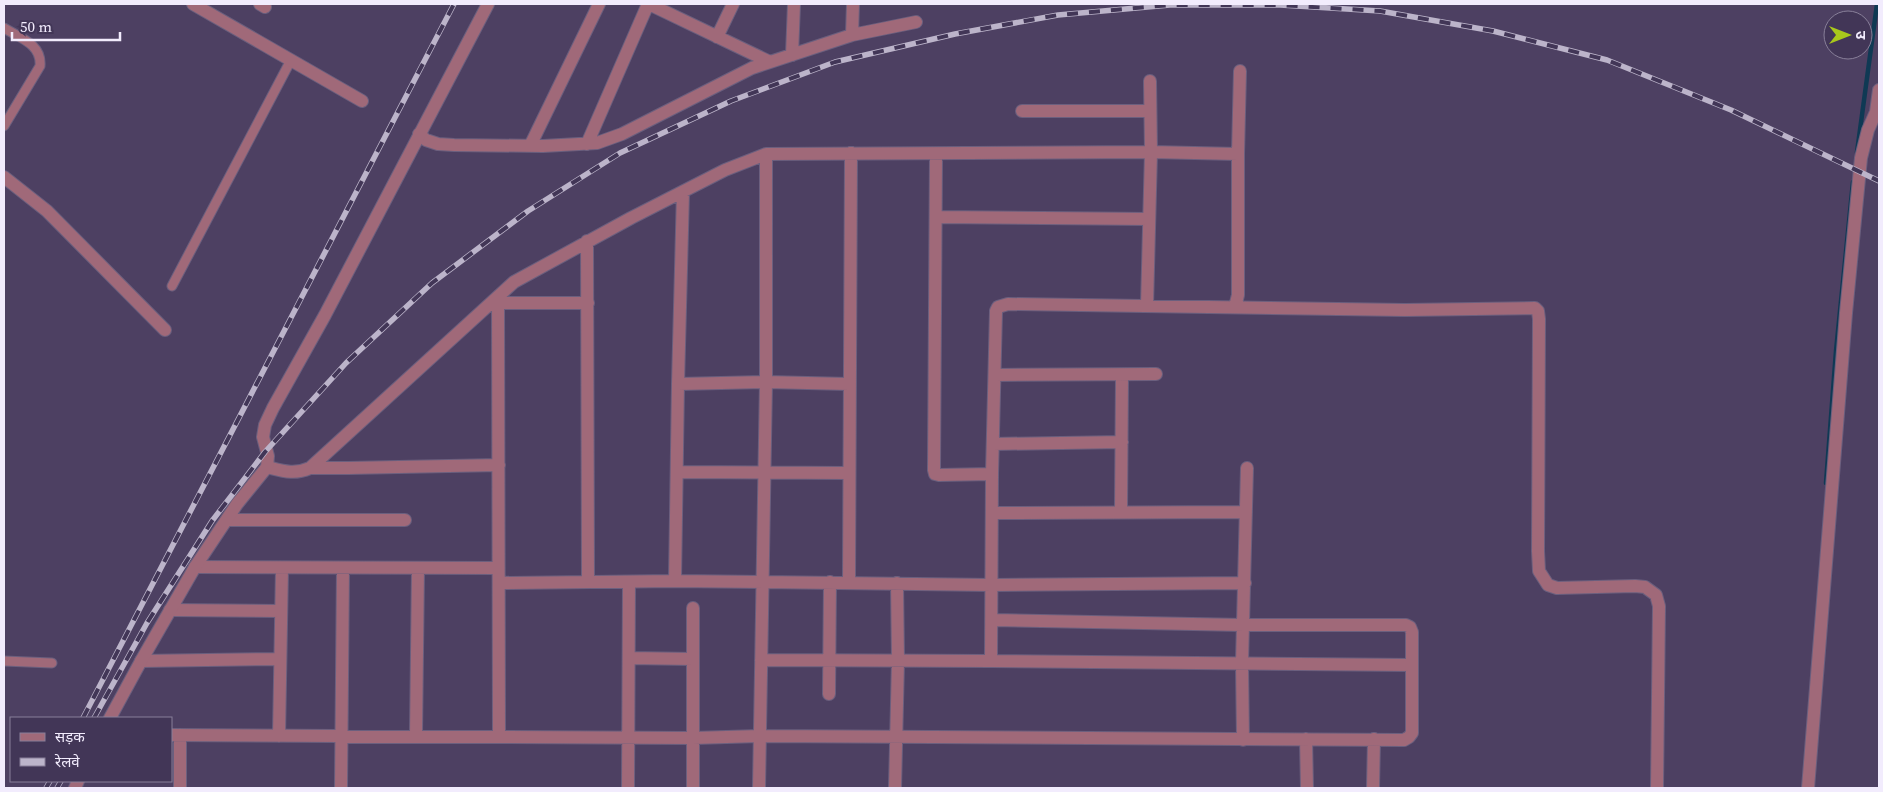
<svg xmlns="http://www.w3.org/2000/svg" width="1883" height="792" font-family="'Source Serif 4','Noto Sans Devanagari',serif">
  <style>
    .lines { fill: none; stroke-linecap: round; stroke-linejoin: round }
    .stream { stroke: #0f3954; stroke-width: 4.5 }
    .service-casing { stroke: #6b5f7e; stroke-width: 11 }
    .minor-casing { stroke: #6b5f7e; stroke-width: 14 }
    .tertiary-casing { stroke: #6b5f7e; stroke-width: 14 }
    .service { stroke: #a06979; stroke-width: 9 }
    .minor { stroke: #a06979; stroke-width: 12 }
    .tertiary { stroke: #a06979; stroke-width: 12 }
    .rail-casing { stroke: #bcb4ca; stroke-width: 5.5 }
    .rail { stroke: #423657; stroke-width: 4; stroke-dasharray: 11; stroke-linecap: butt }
  </style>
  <rect width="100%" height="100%" fill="#4d4062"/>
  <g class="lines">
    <path class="stream" d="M1857 152 1877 4
      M1826 483 1836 351 1853 182"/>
    <g class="service-casing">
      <path id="service" d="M4 28C20 38 42 44 40 66L4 126
        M172 286 291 60
        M4 661 52 663"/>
    </g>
    <g class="minor-casing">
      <path id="minor" d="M193 4 362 101
        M260 4 265 7
        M649 4 770 62
        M852 35 853 4
        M717 37 733 4
        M792 55 794 4
        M1022 111H1150
        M419 134 426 140 438 144 454 145 543 146 597 143 622 134 752 68 852 35 916 22
        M587 144 648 4
        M530 146 599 4
        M936 154 934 470 935 474 939 475 992 474
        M4 177 47 211 165 330
        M936 217 1149 219
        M587 241 588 582
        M498 298 499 736
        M498 303H588
        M1147 306 1151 152 1150 81
        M1235 307 1238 295V154L1240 71
        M995 375 1156 374
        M678 384 766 382 849 384
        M993 444 1122 442
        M267 467C283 471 294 475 310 468L514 282 631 218 725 170 766 154 1151 152 1238 154
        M310 468H348L499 465
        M678 472 849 473
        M1121 512 1122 375
        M992 513 1246 512
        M227 520H405
        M195 567 498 568
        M675 581 678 384 683 192
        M849 582 851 153
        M499 583 675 581 992 585 1245 583
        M693 608V788
        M170 610 281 611
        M629 658 693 659
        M761 660 991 661 1412 665
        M141 661 280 659
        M991 661 992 474 996 311 998 307 1008 304 1405 310 1535 308 1538 311 1539 319 1538 551 1539 571 1548 585 1557 588 1635 586 1645 587 1656 595 1659 606 1657 788
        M829 694 830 582
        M171 735 693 738 760 736 1404 740 1409 737 1412 733V632L1410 627 1406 625H1243L992 620
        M180 735V788
        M416 735 418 568
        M279 736 282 568
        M1306 739 1307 788
        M1243 740 1242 663 1247 468
        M341 788 343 568
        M628 788 629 582
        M759 788 766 382V154
        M895 788 898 661 897 583
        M1373 788 1374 739
        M1808 788 1846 313 1861 158 1868 130 1876 112 1879 90"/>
    </g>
    <g class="tertiary-casing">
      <path id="tertiary" d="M110 718 141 661 195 567 237 504 267 467 268 456 263 437 265 425 273 408 325 315 488 4
        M75 788 78 781"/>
    </g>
    <use href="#service" class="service"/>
    <use href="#minor" class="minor"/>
    <use href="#tertiary" class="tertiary"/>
    <g class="rail-casing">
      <path id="rail" d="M83 718 454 4
        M94 718 147 623 212 521 265 452 346 363 432 283 528 211 620 153 731 101 835 62 955 34 1058 15 1170 5H1280L1380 11 1493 31 1607 60 1731 110 1879 181
        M46 788 50 781
        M57 788 61 781"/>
    </g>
    <use href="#rail" class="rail"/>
  </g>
  <rect width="1883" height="792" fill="none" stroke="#f2ecfd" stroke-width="10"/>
  <rect x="10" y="717" width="162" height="65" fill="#423657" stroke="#887f99"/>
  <rect x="20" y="733" width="25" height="8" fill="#a06979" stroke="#887f99"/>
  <text x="55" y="742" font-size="15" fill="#f2ecfd">सड़क</text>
  <rect x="20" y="758" width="25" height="8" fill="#bcb4ca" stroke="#887f99"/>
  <text x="55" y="767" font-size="15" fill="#f2ecfd">रेलवे</text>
  <g transform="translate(1848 35) rotate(90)"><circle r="24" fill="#423657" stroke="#887f99"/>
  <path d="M0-4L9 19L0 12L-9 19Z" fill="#a8c71c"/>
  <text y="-8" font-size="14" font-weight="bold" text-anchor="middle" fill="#f2ecfd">उ</text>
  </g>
  <path d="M12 32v8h108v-8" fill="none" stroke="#f2ecfd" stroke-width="2.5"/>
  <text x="20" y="32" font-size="15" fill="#f2ecfd" stroke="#423657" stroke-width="4" paint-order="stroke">50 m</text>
</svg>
